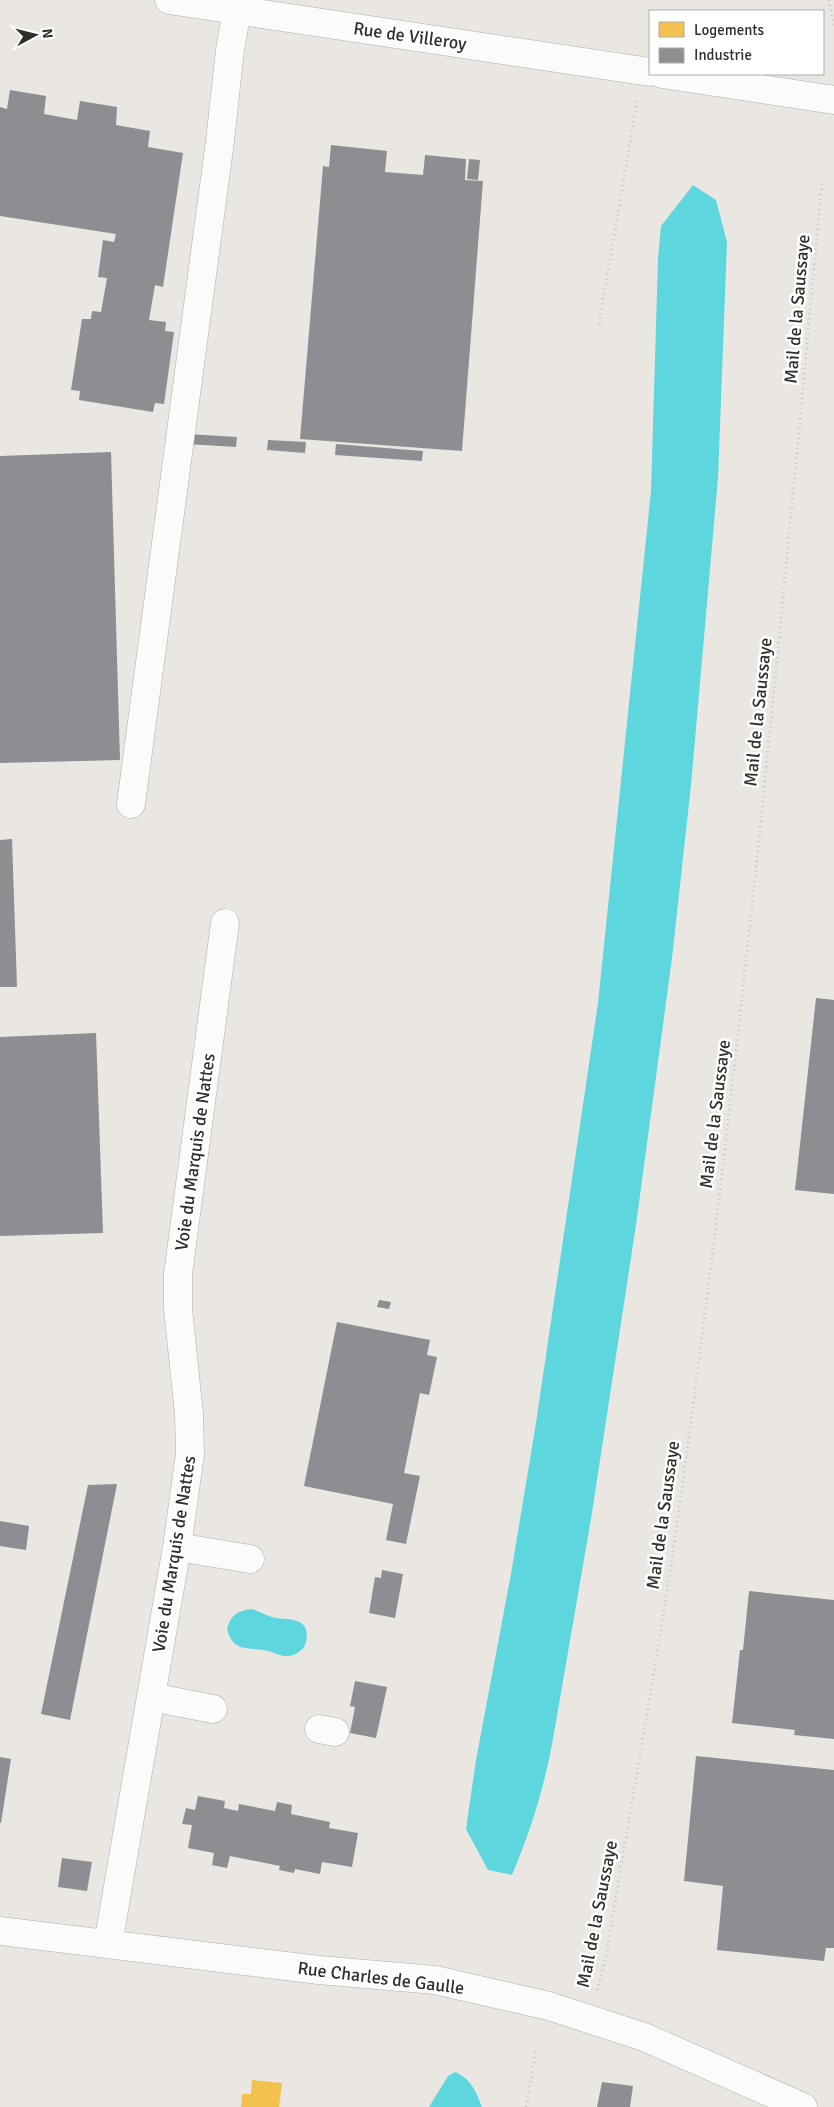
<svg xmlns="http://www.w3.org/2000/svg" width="834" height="2107" font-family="Signika,sans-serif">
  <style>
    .water { fill: #5ed6dd }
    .homes { fill: #f2c14e }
    .industry { fill: #8d8d92 }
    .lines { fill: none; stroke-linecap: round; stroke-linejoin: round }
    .minor-casing { stroke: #afada9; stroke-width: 29 }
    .path { stroke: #c6c6c4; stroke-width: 3; stroke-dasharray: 1 4; stroke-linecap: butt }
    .minor { stroke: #fcfbfb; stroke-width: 28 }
    .labels { text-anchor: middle; stroke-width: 5; stroke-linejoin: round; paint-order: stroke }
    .street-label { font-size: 18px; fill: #312f2c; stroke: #fff }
  </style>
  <rect width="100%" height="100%" fill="#eae7e2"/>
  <path class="water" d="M693 185 716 200 727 242 718 478 691 785 672 958 636 1225 591 1519 554 1733C546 1782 531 1830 512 1875L488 1870 466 1829 476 1760 511 1574 536 1423 598 1003 651 491 658 259 661 226Z
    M251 1609C258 1610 262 1614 269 1616 283 1622 312 1613 306 1642 305 1648 299 1653 293 1655 283 1659 273 1651 263 1650 246 1647 233 1652 227 1629 230 1615 238 1611 251 1609Z
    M455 2072C471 2079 476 2091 482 2107H429L448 2076Z"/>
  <path class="homes" d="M252 2080 282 2083 279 2107H241L242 2094H251Z"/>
  <path class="industry" d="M10 90 46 96 44 114 77 120 80 101 117 107 116 125 150 131 148 147 183 153 163 287 155 285 149 320 166 322 165 331 174 332 164 404 155 403 153 412 79 400 80 391 71 390 82 319H91L92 311 101 312 107 278 98 277 103 240 114 242 116 234 0 216V107L7 109Z
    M331 145 387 151 385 172 423 175 425 155 466 159 465 180 483 181 462 451 300 439 323 166 329 167Z
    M469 159 480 160 478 180 467 179Z
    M187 434 237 437 236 447 187 444Z
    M268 440 306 442 305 453 267 450Z
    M336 444 423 451 422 461 335 455Z
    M111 452 120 760 0 763V456Z
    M12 839 17 987H0V840Z
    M816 998 834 1000V1194L795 1190Z
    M96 1033 103 1233 0 1236V1037Z
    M379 1300 391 1302 389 1309 377 1307Z
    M337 1322 430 1340 427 1355 437 1357 429 1395 420 1393 404 1473 420 1476 406 1544 386 1540 393 1504 304 1486Z
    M117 1484 70 1720 41 1714 88 1485Z
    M0 1521 29 1526 26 1550 0 1546Z
    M382 1570 403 1574 395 1618 369 1613 375 1577 381 1578Z
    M749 1591 834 1600V1739L794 1735 795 1730 732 1723 740 1650H743Z
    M355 1681 387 1687 376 1738 350 1733 355 1707 350 1706Z
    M696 1756 834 1770V1948H826L824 1961 717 1950 723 1886 684 1881Z
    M0 1757 11 1759 1 1823H0Z
    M198 1796 225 1801 224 1808 238 1811 239 1804 275 1811 277 1802 292 1805 291 1814 330 1822 329 1828 358 1833 352 1867 322 1862 320 1874 295 1869 294 1873 279 1870 280 1866 230 1856 227 1868 212 1865 214 1853 188 1848 192 1825 182 1824 186 1808 195 1810Z
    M62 1858 92 1862 87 1891 58 1887Z
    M602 2082 633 2086 630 2107H597Z"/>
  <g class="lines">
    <g class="minor-casing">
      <path id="minor" d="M169 0 650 72
        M662 74 834 100
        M131 804 220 141 230 50 237 10
        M177 1547 250 1559
        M151 1697 213 1709
        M319 1729 335 1732
        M0 1931 319 1970 435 1980 549 2006 644 2037 803 2107
        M108 1944 177 1547 190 1454 189 1414 178 1309V1274L225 923"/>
    </g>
    <path class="path" d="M829 0 834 27
      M599 324 637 101
      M597 1990 606 1957C629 1815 655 1674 676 1531 739 1084 780 633 822 183
      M526 2107 536 2050"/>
    <use href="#minor" class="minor"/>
  </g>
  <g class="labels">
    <g class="street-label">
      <text transform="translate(410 36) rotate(8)" y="6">Rue de Villeroy</text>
      <text transform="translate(797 309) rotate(-85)" y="6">Mail de la Saussaye</text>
      <text transform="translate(758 712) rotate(-84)" y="6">Mail de la Saussaye</text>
      <text transform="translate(715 1114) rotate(-83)" y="6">Mail de la Saussaye</text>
      <text transform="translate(195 1152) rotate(-82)" y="6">Voie du Marquis de Nattes</text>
      <text transform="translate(663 1515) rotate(-82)" y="6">Mail de la Saussaye</text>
      <text transform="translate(174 1554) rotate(-81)" y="6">Voie du Marquis de Nattes</text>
      <text transform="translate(597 1914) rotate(-79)" y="6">Mail de la Saussaye</text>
      <text transform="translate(381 1978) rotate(7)" y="6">Rue Charles de Gaulle</text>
    </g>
  </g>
  <rect x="649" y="10" width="175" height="65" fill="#ffffff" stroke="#adacab"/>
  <rect x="659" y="22" width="25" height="15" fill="#f2c14e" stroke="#adacab"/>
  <text x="694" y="35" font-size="15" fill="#312f2c">Logements</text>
  <rect x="659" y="48" width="25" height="15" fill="#8d8d92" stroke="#adacab"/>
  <text x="694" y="60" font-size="15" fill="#312f2c">Industrie</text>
  <g transform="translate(35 35) rotate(83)" stroke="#ffffff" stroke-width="4" paint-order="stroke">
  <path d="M0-4L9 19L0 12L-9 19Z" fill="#312f2c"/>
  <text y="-8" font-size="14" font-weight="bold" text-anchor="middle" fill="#312f2c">N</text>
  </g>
</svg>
